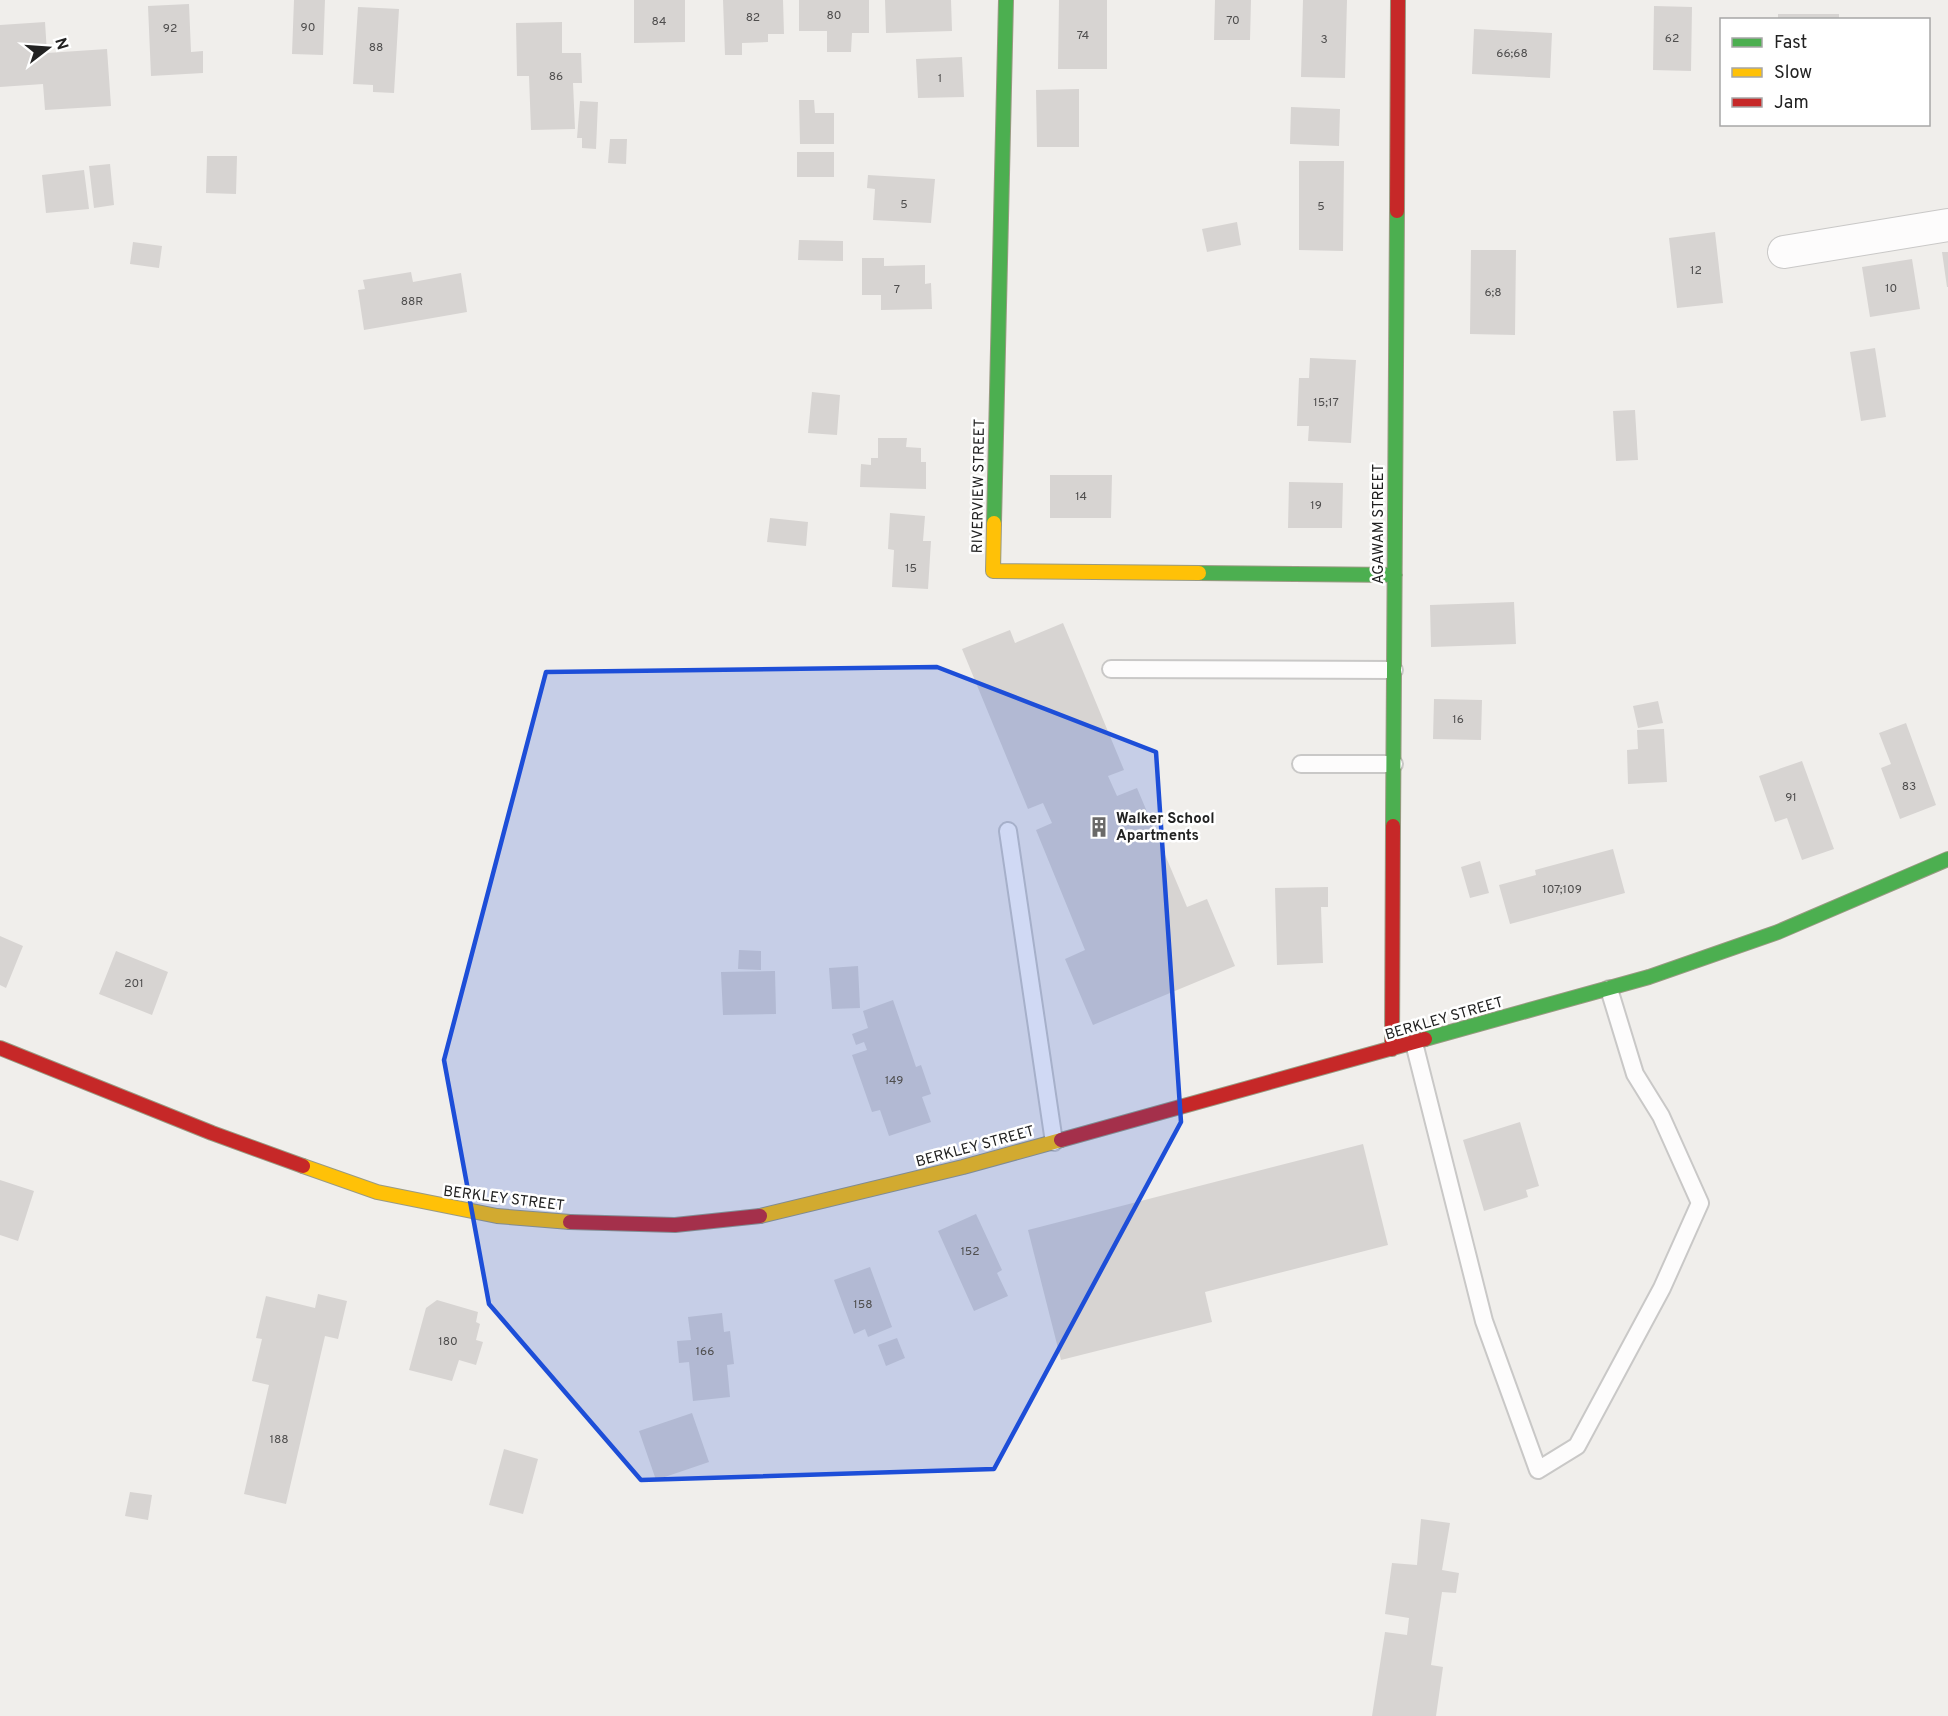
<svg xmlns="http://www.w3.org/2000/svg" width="1948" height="1716" font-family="Overpass,sans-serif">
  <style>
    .building { fill: #d7d4d2 }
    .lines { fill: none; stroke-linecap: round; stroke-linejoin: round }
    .lane-casing { stroke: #c9c8c7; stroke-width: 20 }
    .street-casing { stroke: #c9c8c7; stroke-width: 34 }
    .fast-casing { stroke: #999a82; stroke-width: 16 }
    .slow-casing { stroke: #999a82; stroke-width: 16 }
    .jam-casing { stroke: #999a82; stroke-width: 16 }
    .lane { stroke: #fdfcfc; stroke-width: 16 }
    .street { stroke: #fdfcfc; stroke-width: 32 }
    .fast { stroke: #4caf50; stroke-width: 14 }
    .slow { stroke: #ffc107; stroke-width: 14 }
    .jam { stroke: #c62828; stroke-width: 14 }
    .marked { fill: #1d4ed8; fill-opacity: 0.2; stroke: #1d4ed8; stroke-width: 4.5; stroke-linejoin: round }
    .labels { text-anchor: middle; stroke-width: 5; stroke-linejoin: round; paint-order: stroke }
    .number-label { font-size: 12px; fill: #4f4e4e }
    .street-label { font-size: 15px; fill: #222; stroke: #fff }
    .poi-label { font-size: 15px; font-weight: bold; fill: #222; stroke: #fff; text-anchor: start }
  </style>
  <rect width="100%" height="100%" fill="#f0eeeb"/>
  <path class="building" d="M294 0H325L323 55 292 54Z
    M634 0H685V42L634 43Z
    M723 0H783L784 34H768V42L742 43V55H725Z
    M799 0H869V33H852L851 52H827V31H799Z
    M885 0H951L952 31 886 33Z
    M1059 0H1107V69H1058Z
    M1215 0H1251L1250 40H1214Z
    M1303 0H1347L1345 78 1301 77Z
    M189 4 191 52 203 51V73L151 76 148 6Z
    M1654 6 1692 7 1691 71 1653 70Z
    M358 7 399 9 394 93 373 92V85L353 84Z
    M1778 14H1839V20H1778Z
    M45 22 47 53 107 49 111 106 45 110 43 84 0 87V25Z
    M562 22V53H581L582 83H573L575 129 531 130 529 76H517L516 23Z
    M1474 29 1552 33 1550 78 1472 74Z
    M962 57 964 97 918 98 916 59Z
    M1079 89V147H1037L1036 90Z
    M799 100H814L815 113H834V144H800Z
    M580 101 598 102 596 149 582 148V138H577Z
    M1291 107 1340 109 1339 146 1290 144Z
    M610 139H627L626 164 608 163Z
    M797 152H834V177H797Z
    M207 156H237L236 194 206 193Z
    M1299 161H1344L1343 251 1299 250Z
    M110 164 114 205 94 208 89 166Z
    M84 170 89 209 46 213 42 175Z
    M868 175 935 179 931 223 873 220 875 189 867 188Z
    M1237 222 1241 245 1207 252 1202 229Z
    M1715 232 1723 303 1677 308 1669 238Z
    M799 240 843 241V261L798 260Z
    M133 242 162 246 159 268 130 264Z
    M1471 250H1516L1515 335 1470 334Z
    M1942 252H1948V287H1947Z
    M862 258H884V266L925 265V284L931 283 932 309 881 310V295H862Z
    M1912 259 1920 309 1870 317 1862 267Z
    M411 272 413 282 461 273 467 312 364 330 358 290 365 289 363 280Z
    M1875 348 1886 417 1861 421 1850 352Z
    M1310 358 1356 360 1351 443 1308 441 1309 426H1297L1299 378H1309Z
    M812 392 840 395 837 435 808 433Z
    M1635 410 1638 460 1616 461 1613 411Z
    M878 438H907L906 447 921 448V462H926V489L860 487 861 464 871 465V458H878Z
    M1050 475H1112L1111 518H1050Z
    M1289 482 1343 483 1342 528H1288Z
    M890 513 925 516 923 541H931L928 589 892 587 894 550 888 549Z
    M770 518 808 522 806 546 767 542Z
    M1514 602 1516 644 1431 647 1430 605Z
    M1063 623 1124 770 1108 776 1117 796 1137 788 1187 907 1207 899 1235 966 1093 1025 1065 959 1085 950 1036 830 1052 823 1043 803 1028 809 962 649 1010 630 1015 643Z
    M1434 699 1482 700 1481 740 1433 739Z
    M1658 701 1663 723 1638 728 1633 706Z
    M1906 723 1936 805 1900 819 1881 768 1891 764 1879 733Z
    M1664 729 1667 782 1628 784 1627 750 1638 749 1637 730Z
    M1802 761 1834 849 1802 860 1787 818 1775 822 1759 776Z
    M1613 849 1625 893 1510 924 1499 885 1536 875 1535 870Z
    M1480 861 1489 893 1470 898 1461 867Z
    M1328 887V907H1321L1323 963 1277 965 1275 888Z
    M0 936 23 946 6 988 0 985Z
    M739 950 761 951V970L738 969Z
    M116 951 168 972 152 1015 99 994Z
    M858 966 860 1008 832 1009 829 968Z
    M775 971 776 1014 723 1015 721 972Z
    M893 1000 916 1067 921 1065 931 1094 922 1097 931 1122 889 1136 880 1110 872 1112 852 1055 867 1050 864 1042 856 1045 852 1034 868 1028 863 1011Z
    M1520 1122 1539 1186 1526 1190 1528 1197 1484 1211 1463 1140Z
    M1363 1144 1388 1245 1205 1292 1212 1322 1061 1360 1028 1230Z
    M0 1180 34 1191 18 1241 0 1235Z
    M976 1214 1002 1270 997 1273 1008 1296 974 1311 938 1231Z
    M870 1267 892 1327 868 1337 865 1329 854 1334 834 1280Z
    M318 1294 347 1301 338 1339 325 1336 286 1504 244 1494 269 1385 252 1381 262 1339 256 1338 266 1296 315 1308Z
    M437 1300 478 1312 476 1322 480 1324 476 1340 483 1342 476 1365 459 1360 452 1381 409 1370 426 1308Z
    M722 1313 724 1332 730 1331 734 1364 727 1365 730 1397 693 1401 689 1362 679 1363 677 1341 691 1340 688 1317Z
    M897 1338 905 1358 886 1366 878 1345Z
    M692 1413 709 1462 656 1480 639 1431Z
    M504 1449 538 1459 523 1514 489 1505Z
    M130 1492 152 1495 148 1520 125 1516Z
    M1421 1519 1450 1523 1442 1570 1459 1573 1456 1593 1442 1592 1431 1665 1443 1667 1436 1716H1372L1385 1632 1407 1635 1409 1618 1385 1614 1392 1563 1417 1565Z"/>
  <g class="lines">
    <g class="lane-casing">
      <path id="lane" d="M1111 669 1394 670
        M1301 764H1394
        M1008 831 1054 1142
        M1414 1043 1484 1321 1538 1470 1577 1446 1662 1288 1700 1203 1661 1116 1635 1074 1609 989"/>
    </g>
    <g class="street-casing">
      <path id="street" d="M1784 252 1948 225"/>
    </g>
    <g class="fast-casing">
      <path id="fast" d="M994 523 1006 0
        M1199 573 1395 575
        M1393 826 1397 211
        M1425 1039 1649 977 1778 932 1948 859"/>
    </g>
    <g class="slow-casing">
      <path id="slow" d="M994 523 993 571 1199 573
        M303 1166 377 1192 497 1216 570 1222
        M760 1216 963 1167 1061 1140"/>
    </g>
    <g class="jam-casing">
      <path id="jam" d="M1397 211 1398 0
        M0 1048 212 1133 303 1166
        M1392 1049 1393 826
        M1061 1140 1425 1039
        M570 1222 675 1225 760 1216"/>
    </g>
    <use href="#lane" class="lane"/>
    <use href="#street" class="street"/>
    <use href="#fast" class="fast"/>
    <use href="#slow" class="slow"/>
    <use href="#jam" class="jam"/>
  </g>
  <path class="marked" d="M937 667 1156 752 1181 1122 994 1469 641 1480 489 1304 444 1060 546 672Z"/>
  <defs>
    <g id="building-bare" transform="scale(1.62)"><path d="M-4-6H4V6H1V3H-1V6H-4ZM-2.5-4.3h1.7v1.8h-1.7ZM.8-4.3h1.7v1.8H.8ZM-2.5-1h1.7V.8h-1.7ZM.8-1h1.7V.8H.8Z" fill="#6a6968" stroke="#fff" stroke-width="2.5" paint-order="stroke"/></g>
  </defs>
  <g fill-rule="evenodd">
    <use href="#building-bare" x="1099" y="827"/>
  </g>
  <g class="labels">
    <g class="number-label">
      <text x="834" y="19">80</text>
      <text x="753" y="21">82</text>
      <text x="1233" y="24">70</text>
      <text x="659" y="25">84</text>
      <text x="308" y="31">90</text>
      <text x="170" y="32">92</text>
      <text x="1083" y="39">74</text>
      <text x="1672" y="42">62</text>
      <text x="1324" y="43">3</text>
      <text x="376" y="51">88</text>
      <text x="1512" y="57">66;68</text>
      <text x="556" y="80">86</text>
      <text x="940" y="82">1</text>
      <text x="904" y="208">5</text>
      <text x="1321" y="210">5</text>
      <text x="1696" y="274">12</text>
      <text x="1891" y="292">10</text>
      <text x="897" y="293">7</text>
      <text x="1493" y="296">6;8</text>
      <text x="412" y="305">88R</text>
      <text x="1326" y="406">15;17</text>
      <text x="1081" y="500">14</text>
      <text x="1316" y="509">19</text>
      <text x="911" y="572">15</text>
      <text x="1458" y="723">16</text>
      <text x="1909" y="790">83</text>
      <text x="1791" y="801">91</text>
      <text x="1562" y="893">107;109</text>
      <text x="134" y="987">201</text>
      <text x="894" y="1084">149</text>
      <text x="970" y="1255">152</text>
      <text x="863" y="1308">158</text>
      <text x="448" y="1345">180</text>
      <text x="705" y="1355">166</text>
      <text x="279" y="1443">188</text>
    </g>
    <g class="street-label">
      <text transform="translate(978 486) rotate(-89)" y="5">RIVERVIEW STREET</text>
      <text transform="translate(1378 524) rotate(-90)" y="5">AGAWAM STREET</text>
      <text transform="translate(1444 1018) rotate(-16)" y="5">BERKLEY STREET</text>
      <text transform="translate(975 1146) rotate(-15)" y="5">BERKLEY STREET</text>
      <text transform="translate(504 1198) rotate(7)" y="5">BERKLEY STREET</text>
    </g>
    <g class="poi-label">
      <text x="1116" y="823">Walker School<tspan x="1116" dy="17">Apartments</tspan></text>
    </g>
  </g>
  <rect x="1720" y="18" width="210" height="108" fill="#ffffff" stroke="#a7a7a7" stroke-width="1.5"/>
  <rect x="1732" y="38" width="30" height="9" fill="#4caf50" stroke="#a7a7a7" stroke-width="1.5"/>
  <text x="1774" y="48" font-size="18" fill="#222222">Fast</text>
  <rect x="1732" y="68" width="30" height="9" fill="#ffc107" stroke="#a7a7a7" stroke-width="1.5"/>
  <text x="1774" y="78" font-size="18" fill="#222222">Slow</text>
  <rect x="1732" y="98" width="30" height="9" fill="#c62828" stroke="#a7a7a7" stroke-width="1.5"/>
  <text x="1774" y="108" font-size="18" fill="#222222">Jam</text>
  <g transform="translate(48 48) rotate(73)" stroke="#ffffff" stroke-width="4.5" paint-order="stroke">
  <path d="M0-4.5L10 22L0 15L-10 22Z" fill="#222222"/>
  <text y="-9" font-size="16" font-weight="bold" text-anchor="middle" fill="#222222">N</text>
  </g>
</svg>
